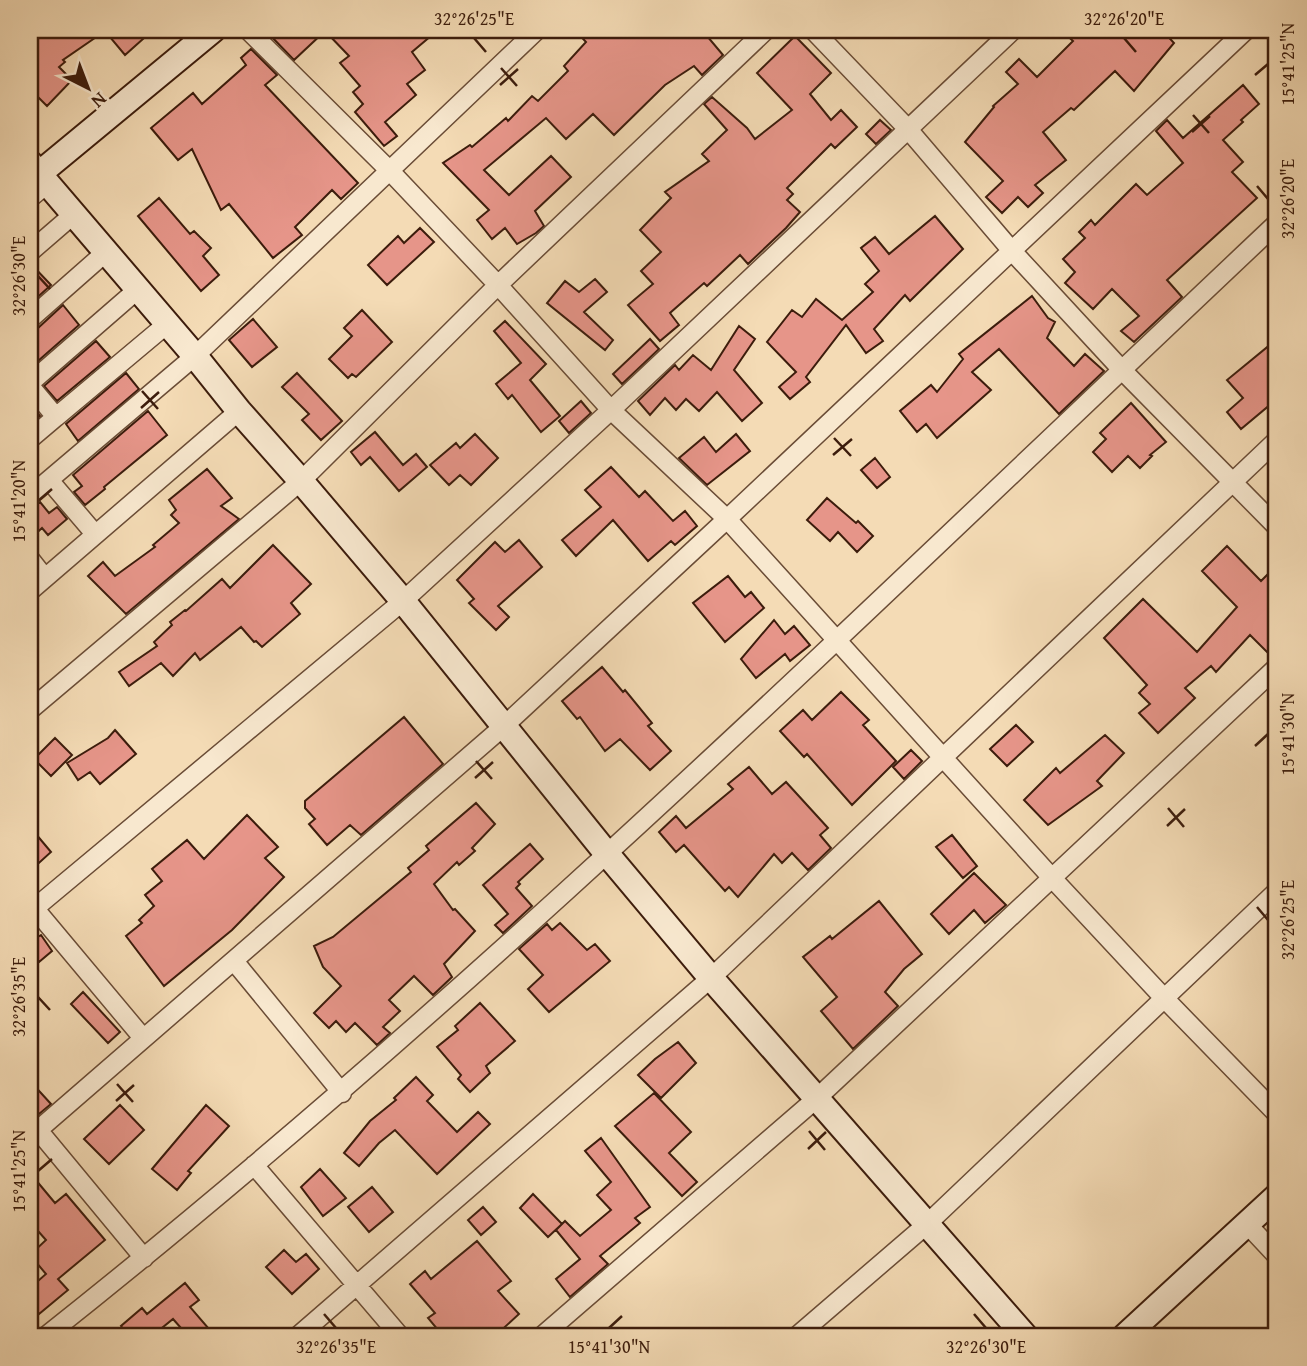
<svg xmlns="http://www.w3.org/2000/svg" width="1307" height="1366" font-family="'Gentium Book Plus',serif">
  <style>
    .building { fill: #e69589; stroke: #3c1c0c; stroke-width: 2 }
    .lines { fill: none; stroke-linecap: round; stroke-linejoin: round }
    .street-casing { stroke: #6a4c36; stroke-width: 21 }
    .secondary-casing { stroke: #3c1c0c; stroke-width: 28 }
    .street { stroke: #f8e8cf; stroke-width: 18 }
    .secondary { stroke: #f8e8cf; stroke-width: 24 }
    .ticks { fill: none; stroke: #3c1c0c; stroke-width: 2.5 }
    .neatline { fill: none; stroke: #3c1c0c; stroke-width: 2.5 }
    .ticks-label { font-size: 18px; text-anchor: middle; fill: #3c1c0c }
  </style>
  <rect width="100%" height="100%" fill="#f4dbb5"/>
  <filter id="stains"><feTurbulence type="fractalNoise" baseFrequency=".00286" numOctaves="4"/><feColorMatrix values="0 0 0 0 .2 0 0 0 0 .09 0 0 0 0 .02 0 0 0 .5 -.17"/></filter>
  <radialGradient id="worn" r=".72"><stop offset=".6" stop-color="#630" stop-opacity="0"/><stop offset="1" stop-color="#630" stop-opacity=".3"/></radialGradient>
  <path class="building" d="M30 30H153L125 55 105 31 63 60 65 62 59 67 72 80 47 106 30 89Z
    M271 30H438L412 52 425 70 407 84 416 95 385 122 397 136 384 146 355 112 363 104 353 92 360 86 340 63 349 56 325 31 294 60 268 33Z
    M575 30H702L723 55 702 75 694 66 665 85 614 135 593 114 566 139 546 118 484 170 509 195 551 156 571 177 535 211 544 226 536 233 517 244 505 228 492 239 477 220 489 210 443 163 470 145 472 147 506 118 508 121 532 96 538 101 568 71 564 66 586 42Z
    M1061 30H1162L1174 43 1134 91 1115 71 1074 110 1071 108 1043 132 1066 160 1035 185 1043 193 1028 207 1018 197 1002 213 986 197 1003 181 965 142 994 107 993 106 1018 84 1006 72 1019 59 1037 77 1073 41Z
    M795 36 831 73 810 94 831 120 841 110 857 127 835 148 831 144 787 188 793 194 787 200 800 212 786 228 748 264 740 255 707 286 704 283 670 313 679 325 660 341 628 305 653 284 641 271 661 252 640 230 671 198 665 192 709 161 702 154 727 130 704 104 712 97 747 128 755 139 792 110 757 73Z
    M251 49 277 75 265 85 358 183 341 199 332 190 295 227 302 235 273 258 229 204 221 210 192 149 178 160 151 128 193 93 202 104 246 65 241 58Z
    M1243 85 1259 104 1241 120 1243 122 1223 140 1243 162 1232 172 1257 198 1167 280 1182 297 1134 342 1121 331 1139 316 1112 289 1093 309 1065 283 1075 272 1063 259 1085 238 1079 232 1091 220 1095 225 1136 184 1147 195 1183 163 1156 131 1167 120 1183 138Z
    M880 120 891 130 876 144 866 134Z
    M159 198 190 234 194 231 211 248 203 256 219 275 201 291 138 216Z
    M935 216 963 249 910 301 905 295 874 329 883 341 866 353 846 325 806 377 810 382 790 399 779 387 796 372 767 342 792 310 802 317 816 299 842 320 873 292 865 284 879 271 861 248 875 237 889 254Z
    M420 228 434 242 387 285 368 265 398 236 404 243Z
    M30 263 51 285 30 304Z
    M595 279 607 292 584 312 613 340 605 350 547 303 565 281 579 292Z
    M1032 296 1048 318 1055 322 1047 338 1074 366 1085 354 1104 371 1059 414 999 349 972 372 991 390 937 438 926 424 917 432 900 411 931 385 937 392 963 359 959 354Z
    M63 305 79 325 30 368V330L38 328Z
    M362 310 392 342 356 377 352 374 348 378 329 359 352 336 344 328Z
    M253 319 277 347 252 367 229 340Z
    M505 321 546 364 530 380 560 416 541 432 512 395 508 399 496 384 521 363 494 331Z
    M739 326 755 339 734 370 762 403 742 421 717 392 699 411 686 399 676 410 665 398 650 415 638 401 675 365 679 370 693 355 711 370Z
    M650 339 659 349 622 384 613 374Z
    M1277 339V399L1241 429 1227 412 1243 398 1227 380Z
    M96 341 110 357 57 401 44 386Z
    M126 373 139 389 78 441 66 424Z
    M297 373 342 421 321 440 302 420 309 414 282 387Z
    M581 401 591 413 569 433 559 421Z
    M30 403 40 416 30 424Z
    M1131 403 1166 442 1150 455 1152 456 1140 468 1128 456 1112 472 1093 452 1106 439 1100 433Z
    M148 411 167 435 104 487 105 489 85 505 74 492 82 486 73 475Z
    M375 432 403 465 416 454 427 467 399 491 370 457 361 465 351 452Z
    M475 434 498 458 471 485 460 475 449 485 430 465 456 443 460 448Z
    M736 434 750 451 707 485 679 458 704 437 716 452Z
    M875 458 890 477 877 488 861 470Z
    M611 467 639 497 645 491 673 521 685 511 697 526 675 545 671 541 648 561 613 520 576 556 562 540 601 507 585 490Z
    M207 469 232 498 221 506 239 519 126 614 88 576 103 562 115 576 155 547 153 545 179 523 171 515 176 510 169 500Z
    M827 498 856 523 858 521 873 536 857 552 838 532 830 541 807 520Z
    M40 502 49 513 57 507 67 519 48 535 42 528 30 539V508Z
    M519 540 542 567 498 606 509 617 496 630 469 603 474 599 457 580 495 542 505 552Z
    M273 545 311 584 291 603 300 614 262 647 256 641 254 642 241 627 200 660 195 653 173 676 161 663 129 686 119 672 157 646 154 642 172 625 170 622 185 610 186 611 222 579 230 588Z
    M1227 546 1261 581 1277 565V656L1272 657 1250 635 1216 672 1211 666 1185 688 1195 698 1158 733 1139 713 1150 704 1139 693 1147 685 1104 638 1143 599 1197 652 1237 607 1202 571Z
    M728 576 745 597 751 592 764 608 725 642 693 603Z
    M774 620 785 634 794 626 810 645 790 661 785 654 756 678 741 659Z
    M602 667 623 692 625 690 652 723 648 726 671 751 650 770 620 739 605 751 580 717 577 719 562 701Z
    M841 692 869 720 863 725 896 761 852 805 807 754 804 757 780 731 803 710 812 720Z
    M404 717 443 764 361 835 350 825 327 845 309 824 315 819 305 808V801Z
    M1016 725 1033 742 1007 766 990 749Z
    M115 730 136 754 100 784 90 772 78 780 67 763 108 738Z
    M1105 735 1124 753 1097 781 1102 786 1048 825 1024 800 1056 768 1060 773Z
    M55 738 72 755 51 776 34 759Z
    M911 750 922 761 904 779 893 767Z
    M749 767 772 794 786 782 828 828 820 835 831 848 808 870 792 853 782 863 774 854 738 897 729 887 725 891 684 845 676 852 659 832 676 816 686 828 733 789 728 784Z
    M476 803 495 824 472 848 475 851 459 865 457 862 434 884 453 910 455 909 475 931 444 964 452 977 433 995 414 976 389 1000 400 1011 383 1027 390 1033 377 1045 355 1023 346 1032 336 1021 329 1028 314 1013 341 986 323 967 314 946 333 937 411 872 408 868 429 850 426 846Z
    M247 815 278 847 265 858 284 877 232 930 164 986 126 936 142 923 139 920 154 906 145 895 162 881 152 869 187 840 204 859Z
    M30 827 51 852 30 871Z
    M952 835 977 866 963 878 936 847Z
    M530 844 543 859 518 882 520 884 516 888 532 906 503 933 495 925 508 914 483 885Z
    M974 873 1006 905 985 923 974 910 949 934 931 914Z
    M879 901 922 954 904 969 885 992 898 1006 853 1049 821 1011 837 997 803 957 830 936 832 939Z
    M560 923 587 950 595 944 610 961 549 1012 528 989 543 975 519 949 547 924 552 930Z
    M41 935 52 951 39 962 37 959 30 964V942Z
    M83 992 120 1032 108 1043 71 1004Z
    M480 1003 515 1041 486 1066 490 1073 470 1092 458 1079 461 1075 437 1047 458 1030 455 1026Z
    M678 1042 696 1063 661 1098 638 1075 655 1059Z
    M416 1077 433 1095 427 1101 457 1132 478 1112 490 1124 437 1174 395 1130 379 1143 359 1166 344 1153 370 1121 396 1100 394 1098Z
    M30 1081 51 1104 39 1114 30 1105Z
    M654 1093 691 1132 669 1153 697 1182 682 1196 615 1126Z
    M120 1105 144 1130 109 1164 84 1139Z
    M206 1105 229 1126 188 1171 191 1173 177 1190 152 1169Z
    M601 1138 650 1207 635 1218 640 1223 600 1256 608 1264 570 1297 556 1279 580 1259 556 1230 565 1221 580 1236 611 1210 597 1195 611 1182 585 1151Z
    M320 1169 346 1198 323 1216 301 1187Z
    M30 1173 55 1203 66 1194 105 1240 58 1279 68 1290 39 1314 30 1302V1288L46 1274 30 1255 46 1240 30 1222Z
    M372 1187 393 1212 369 1232 348 1207Z
    M533 1194 562 1224 548 1237 520 1208Z
    M483 1207 496 1222 481 1235 468 1220Z
    M477 1241 511 1281 498 1291 519 1314 495 1336H443L428 1318 435 1313 410 1284 425 1271 431 1279Z
    M284 1250 296 1262 306 1254 319 1269 292 1294 266 1267Z
    M185 1283 199 1300 190 1307 215 1336H188L173 1319 152 1336H129L121 1326 142 1308 147 1314Z"/>
  <g class="lines">
    <g class="street-casing">
      <path id="street" d="M248 30 389 170 498 285 611 410 727 519 1052 878 1164 998 1277 1114
        M813 30 907 128 1012 251 1122 370 1277 527
        M30 198 48 183
        M30 252 74 214
        M30 319 106 252
        M30 383 137 290
        M30 386 56 417 167 324
        M30 439 56 417
        M49 480 95 534
        M30 496 195 356 537 30
        M30 559 45 578
        M30 591 239 411
        M30 710 301 481 498 285 766 30
        M30 903 143 1038
        M30 912 403 601 611 410 1013 30
        M234 961 342 1093
        M38 1130 144 1258
        M30 1137 504 726 727 519 1246 30
        M254 1165 400 1336
        M1247 1224 1277 1256
        M46 1336C480 992 875 602 1277 223
        M298 1336 711 978 1277 440
        M542 1336 816 1099 1277 667
        M797 1336 926 1225 1277 891"/>
    </g>
    <g class="secondary-casing">
      <path id="secondary" d="M30 163 195 356 239 411 301 481 403 601 607 854 711 978 1025 1336
        M40 173 213 30
        M1125 1336 1277 1196"/>
    </g>
    <use href="#street" class="street"/>
    <use href="#secondary" class="secondary"/>
  </g>
  <path class="ticks" d="M474 38 486 52M1124 38 1136 52M501 68 517 86M1255 75 1268 64M500 85 518 69M1193 115 1209 133M1192 132 1210 116M1257 186 1268 199M38 276 50 289M142 391 158 409M141 408 159 392M834 438 851 456M833 455 852 439M38 501 52 489M1255 746 1268 734M476 761 492 779M475 778 493 762M1168 808 1184 827M1167 826 1185 809M1257 907 1268 920M38 997 50 1010M117 1084 133 1102M116 1101 134 1085M809 1131 825 1150M808 1149 826 1132M38 1171 52 1159M324 1314 336 1328M974 1314 986 1328M609 1328 622 1316"/>
  <rect width="1307" height="1366" fill="none" stroke="#f4dbb5" stroke-width="77"/>
  <g transform="translate(88 88) rotate(138)" stroke="#f8e8cf" stroke-width="5" paint-order="stroke">
  <path d="M0-5L12 26L0 18L-12 26Z" fill="#3c1c0c"/>
  <text y="-10" font-size="19" font-weight="bold" text-anchor="middle" fill="#3c1c0c">N</text>
  </g>
  <rect x="38" y="38" width="1230" height="1290" class="neatline"/>
  <g class="ticks-label">
    <text x="474" y="25">32°26'25"E</text>
    <text x="1124" y="25">32°26'20"E</text>
    <text transform="translate(1288 64) rotate(-90)" y="6">15°41'25"N</text>
    <text transform="translate(1288 199) rotate(-90)" y="6">32°26'20"E</text>
    <text transform="translate(19 276) rotate(-90)" y="6">32°26'30"E</text>
    <text transform="translate(19 501) rotate(-90)" y="6">15°41'20"N</text>
    <text transform="translate(1288 734) rotate(-90)" y="6">15°41'30"N</text>
    <text transform="translate(1288 920) rotate(-90)" y="6">32°26'25"E</text>
    <text transform="translate(19 997) rotate(-90)" y="6">32°26'35"E</text>
    <text transform="translate(19 1171) rotate(-90)" y="6">15°41'25"N</text>
    <text x="336" y="1353">32°26'35"E</text>
    <text x="609" y="1353">15°41'30"N</text>
    <text x="986" y="1353">32°26'30"E</text>
  </g>
  <rect width="100%" height="100%" filter="url(#stains)"/>
  <rect width="100%" height="100%" fill="url(#worn)"/>
</svg>
